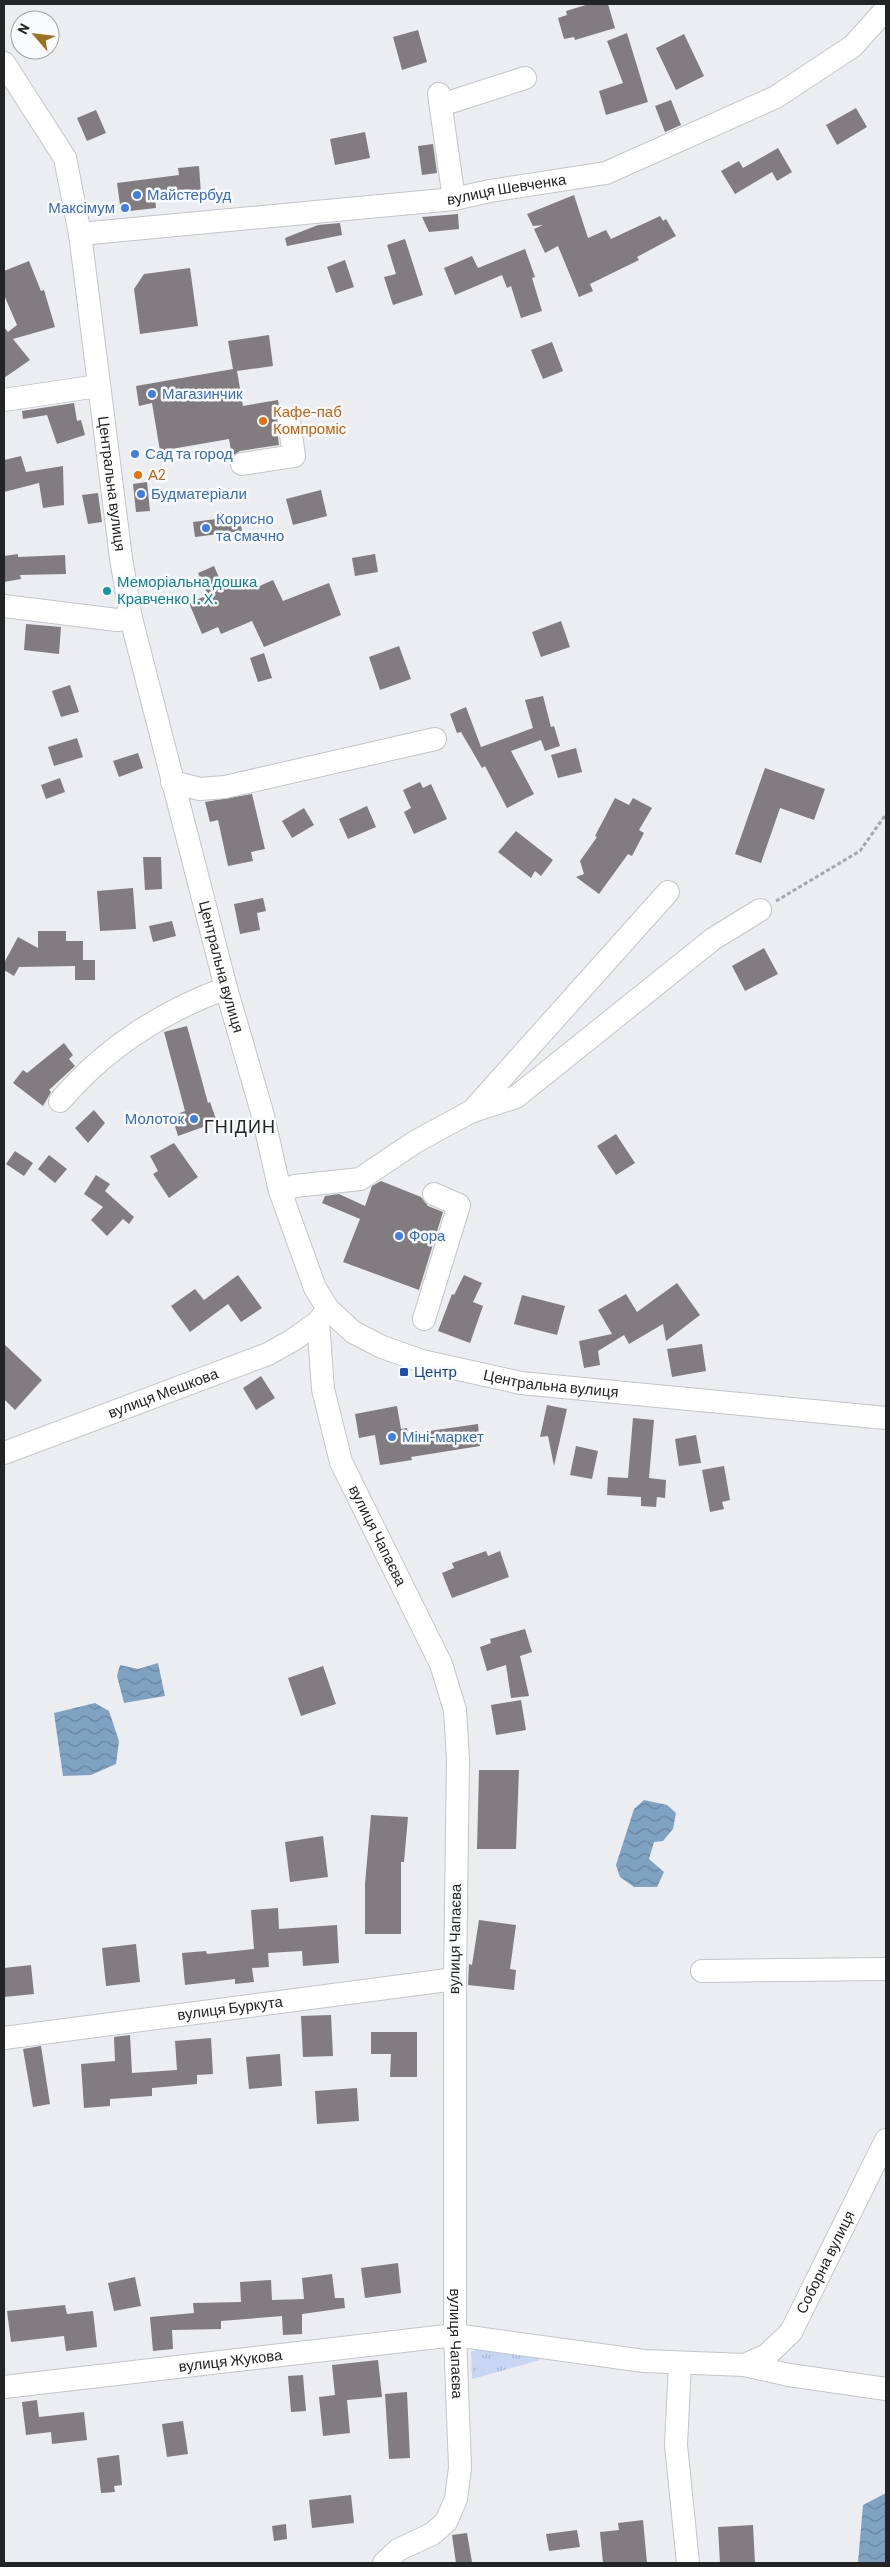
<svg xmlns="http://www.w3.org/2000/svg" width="890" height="2567" font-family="Barlow,sans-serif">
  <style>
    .park { fill: url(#park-tufts) }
    .water { fill: url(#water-waves) }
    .building { fill: #807c7f }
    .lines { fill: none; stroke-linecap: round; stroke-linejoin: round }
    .minor-casing { stroke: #c3c5c8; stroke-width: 24 }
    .path { stroke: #a5a7aa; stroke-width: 3; stroke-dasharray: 4 2.5; stroke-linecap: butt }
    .minor { stroke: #fff; stroke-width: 22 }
    .shop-dot { fill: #3f7fe0; stroke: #f9fafe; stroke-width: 2 }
    .food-dot { fill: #e8710a; stroke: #f9fafe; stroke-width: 2 }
    .culture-dot { fill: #0f9aa8; stroke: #f9fafe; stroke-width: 2 }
    .transit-dot { fill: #1a4fb4; stroke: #f9fafe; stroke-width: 2 }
    .labels { text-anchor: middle; stroke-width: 5; stroke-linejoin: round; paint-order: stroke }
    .street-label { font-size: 15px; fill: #232425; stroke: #f9fafe }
    .shop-label { font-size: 15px; fill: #366cbe; stroke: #f9fafe; text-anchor: start }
    .food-label { font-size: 15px; fill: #c56008; stroke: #f9fafe; text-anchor: start }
    .culture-label { font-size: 15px; fill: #0d838f; stroke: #f9fafe; text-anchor: start }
    .transit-label { font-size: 15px; fill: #164399; stroke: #f9fafe; text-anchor: start }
    .quarter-label { font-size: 18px; letter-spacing: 1px; fill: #232425; stroke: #f9fafe }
  </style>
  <defs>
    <pattern id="park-tufts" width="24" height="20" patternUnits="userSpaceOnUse" patternTransform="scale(1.25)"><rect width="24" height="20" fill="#c8d6f4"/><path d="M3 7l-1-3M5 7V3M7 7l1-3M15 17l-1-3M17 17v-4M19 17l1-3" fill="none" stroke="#acb8d1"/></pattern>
    <pattern id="water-waves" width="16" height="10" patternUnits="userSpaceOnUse" patternTransform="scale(1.25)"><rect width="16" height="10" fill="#80a2c2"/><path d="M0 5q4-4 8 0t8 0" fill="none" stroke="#68849d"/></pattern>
  </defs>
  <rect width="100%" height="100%" fill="#ebedf1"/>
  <path class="park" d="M481 2347 536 2353 540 2360 472 2379 471 2352Z"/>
  <path class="water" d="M158 1663 165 1696 124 1703 117 1676 120 1665 138 1669Z
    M95 1703 109 1711 119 1741 116 1764 91 1775 63 1776 54 1713Z
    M644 1800 667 1805 676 1813 673 1829 663 1841 654 1842 649 1859 664 1872 657 1887H634L620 1877 616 1865 634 1809Z
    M886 2493V2563H858L863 2505Z"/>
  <path class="building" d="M589 4H608L615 28 575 40 574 37 564 39 558 18 567 15 566 11Z
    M418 30 427 62 402 70 393 37Z
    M627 33 648 102 606 115 599 91 623 83 607 41Z
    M684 34 704 76 676 90 656 48Z
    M671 100 681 125 665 132 655 106Z
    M856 108 867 127 837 145 826 125Z
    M96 110 106 133 87 141 77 118Z
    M365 132 370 158 335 165 330 139Z
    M433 144 437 173 422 175 418 146Z
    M778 148 792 172 777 181 772 172 735 194 721 171 739 161 743 168Z
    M199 166 201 194 155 198 156 208 121 212 117 183 179 175 178 168Z
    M574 195 588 238 606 230 611 239 660 216 663 221 666 219 676 236 637 257 639 260 590 284 593 291 579 297 558 246 545 253 534 229 543 225 533 226 527 214Z
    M458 214 459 229 429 232 422 217Z
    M340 223 342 235 287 246 285 238 318 225Z
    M405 239 423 295 393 305 384 277 396 274 387 245Z
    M525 249 535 277 532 278 542 311 521 318 511 286 507 288 502 275 455 295 444 268 472 256 478 268Z
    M345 260 354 287 336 293 327 267Z
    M29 261 41 291 44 290 55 327 13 339 30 360 4 378V327L8 332 17 325 4 295V271Z
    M190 268 198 326 140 334 134 289 144 274Z
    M269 335 273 366 237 371 243 406 278 400 280 412 276 423 279 445 240 451 232 456 229 439 160 451 152 403 139 406 136 386 233 369 228 341Z
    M552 342 563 371 543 379 531 350Z
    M74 403 77 421 81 420 85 435 57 444 47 415 23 419 22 411Z
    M21 456 26 472 63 466 64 505 43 508 39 483 4 492V460Z
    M147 482 150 511 136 512 133 484Z
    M321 490 327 516 293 525 286 499Z
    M98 493 102 522 88 524 82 495Z
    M239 516 242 531 195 537 193 522Z
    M18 554V557L65 555 66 574 20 575 21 579 4 582V556Z
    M375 554 378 572 355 576 352 558Z
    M214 566 224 589 251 577 255 588 273 580 283 601 329 583 341 615 264 647 252 621 221 634 218 627 202 634 189 603 208 595 198 573Z
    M561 621 570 647 541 657 532 632Z
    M26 624 61 627 59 654 24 650Z
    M399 646 411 679 380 690 369 657Z
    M264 653 272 678 258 682 250 658Z
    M70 685 79 712 61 717 52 691Z
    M543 696 551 727 554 726 560 746 545 751 541 740 511 751 534 794 507 808 485 766 482 768 461 732 457 733 450 714 466 707 481 747 533 728 525 700Z
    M77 738 83 757 54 766 48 747Z
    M576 748 582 772 558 778 551 755Z
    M138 753 143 768 119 777 113 761Z
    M765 768 825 789 814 820 780 808 761 863 735 854Z
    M60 778 65 792 46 799 41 785Z
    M420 782 423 788 431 784 447 819 414 834 404 812 411 808 403 790Z
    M252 794 265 849 251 852 253 861 228 866 218 820 210 822 205 802Z
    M615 798 629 805 633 798 652 808 639 830 644 833 632 856 628 854 599 894 576 877 584 874 580 861 597 837 595 836Z
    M367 806 376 827 348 839 339 819Z
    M304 808 314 825 292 838 282 821Z
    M516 831 553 860 541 876 535 871 531 878 498 852Z
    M143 857H161L162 889 145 890Z
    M133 888 136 929 100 931 97 891Z
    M263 898 266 911 257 913 260 930 240 934 234 904Z
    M172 921 176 936 153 942 149 926Z
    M38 931H66V941H83V960H95V980H75V966L19 967 14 976 4 970V963L18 937 38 948Z
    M764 948 778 974 745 991 732 966Z
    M187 1026 208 1103 210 1102 217 1122 178 1136 172 1116 185 1111 164 1032Z
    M64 1043 73 1055 69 1059 75 1066 49 1090 51 1092 43 1106 13 1083 23 1070 27 1073Z
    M94 1110 105 1123 88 1143 75 1128Z
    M616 1134 635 1163 616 1175 597 1146Z
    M174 1143 198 1177 169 1198 153 1174 158 1171 150 1156Z
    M15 1151 33 1163 24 1176 6 1164Z
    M49 1155 67 1169 55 1183 38 1169Z
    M96 1175 110 1184 105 1191 134 1217 129 1224 123 1219 107 1236 91 1220 103 1207 84 1194Z
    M381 1181 421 1197 428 1206 443 1212 419 1290 343 1262 360 1219 322 1203 325 1196 339 1194 365 1206 372 1186Z
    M238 1275 262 1308 241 1322 228 1304 190 1332 171 1306 195 1289 204 1300Z
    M464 1275 482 1283 473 1302 483 1306 470 1343 438 1331 452 1294 454 1295Z
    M677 1283 700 1315 666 1341 663 1324 629 1344 624 1335 598 1351 600 1365 584 1368 579 1341 612 1334 598 1310 626 1294 637 1312Z
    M522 1295 565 1306 557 1335 514 1324Z
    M4 1344 42 1380 15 1410 4 1399Z
    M702 1344 706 1371 672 1377 667 1349Z
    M261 1376 275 1398 256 1410 243 1388Z
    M547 1405 567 1409 554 1466 548 1436 540 1437Z
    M397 1406 401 1429 407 1428 408 1434 478 1424 480 1446 411 1457 412 1460 380 1465 375 1435 359 1438 355 1414Z
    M633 1418 654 1420 649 1478 666 1480 665 1498 657 1497 656 1507 641 1506V1497L607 1495 608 1477 628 1478Z
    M696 1435 701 1463 679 1466 675 1439Z
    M576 1446 598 1451 592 1479 570 1475Z
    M724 1466 730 1500 722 1502 724 1509 710 1512 702 1470Z
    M486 1551 488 1556 500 1551 509 1577 452 1598 442 1573 454 1568 452 1563Z
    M525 1629 532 1652 520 1656 529 1696 511 1698 506 1665 487 1671 480 1647 491 1643 490 1639Z
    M323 1666 336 1704 301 1716 288 1678Z
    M521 1700 526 1730 496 1735 491 1705Z
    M479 1770H519L516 1849H477Z
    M371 1815 408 1817 404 1862H401V1934H365V1884Z
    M323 1836 328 1877 290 1882 285 1842Z
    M278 1908 279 1929 337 1925 339 1963 303 1966 302 1951 268 1953 269 1967 252 1968 254 1982 235 1984V1979L185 1985 182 1953 206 1951 207 1954 254 1949 251 1910Z
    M479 1920 516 1925 510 1969 516 1970 514 1990 468 1985 469 1964 472 1965Z
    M136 1944 140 1982 106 1986 102 1948Z
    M31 1965 34 1994 4 1997V1968Z
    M331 2015 333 2056 303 2057 301 2016Z
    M371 2032H417V2077H390L391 2054H371Z
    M130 2035 132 2073 177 2070 175 2041 211 2038 213 2074 197 2075V2084L152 2088V2096L110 2099V2106L84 2108 81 2064 115 2061 114 2037Z
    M41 2046 50 2104 33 2107 23 2049Z
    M280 2054 282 2086 249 2089 246 2057Z
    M357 2088 359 2121 317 2124 315 2091Z
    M398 2263 401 2293 365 2298 361 2268Z
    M332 2274 335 2298H344L345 2308 302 2314V2334L283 2335 282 2316 221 2321V2329L172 2330 173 2349 153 2351 150 2317 194 2313 193 2303 241 2302 240 2282 271 2280 272 2300 304 2299 302 2278Z
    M135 2277 141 2306 114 2311 108 2283Z
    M65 2305 67 2314 93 2311 97 2347 66 2351 64 2336 11 2342 7 2311Z
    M378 2360 382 2397 347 2400 350 2433 323 2436 319 2397 335 2395 332 2365Z
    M303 2375 306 2411 291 2412 288 2376Z
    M407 2392 410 2458 389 2459 385 2394Z
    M37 2400 39 2417 84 2412 87 2440 52 2444 51 2432 26 2435 22 2402Z
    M183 2421 188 2454 167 2457 162 2424Z
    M119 2455 122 2485 114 2486 115 2492 101 2493 97 2458Z
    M351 2495 354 2523 312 2528 309 2500Z
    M643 2520 647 2563H603L600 2532 619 2530 618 2523Z
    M286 2524 287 2539 274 2541 272 2526Z
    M753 2525 755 2563H720L718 2527Z
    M577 2530 580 2547 549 2551 546 2534Z
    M467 2533 472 2562 456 2563 452 2535Z"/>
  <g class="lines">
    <g class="minor-casing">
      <g id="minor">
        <path id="s1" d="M4 63 65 158 80 234 121 558 131 618 226 988 262 1112 280 1191 315 1288 328 1309 353 1332 382 1347 422 1361 521 1383 886 1418"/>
        <path d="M439 94 454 199"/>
        <path d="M441 105 525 78"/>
        <path id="s2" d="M80 234 454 199 490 191 606 173 776 97 853 46 886 9"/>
        <path d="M4 400 98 386"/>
        <path d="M242 464 294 456 289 421"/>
        <path d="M4 606 117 620 131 618"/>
        <path d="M172 782 200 789 225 787 435 739"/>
        <path d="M60 1101C105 1048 161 1012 226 988"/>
        <path d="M473 1111 516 1097 713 939 760 910"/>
        <path d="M280 1191 295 1186 360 1179 415 1142 472 1111 668 892"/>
        <path id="s3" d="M328 1309 318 1322 323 1389 341 1462 441 1664 455 1710 458 1759 455 1979V2335L460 2468 456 2499 446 2522 432 2534 398 2550 384 2563"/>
        <path d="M424 1319 459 1205 434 1194"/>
        <path id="s4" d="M4 1453 268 1354 293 1340 318 1322"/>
        <path d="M702 1971 886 1969"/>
        <path id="s5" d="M4 2038 455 1979"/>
        <path d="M680 2363 676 2445 688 2563"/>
        <path d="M744 2365 789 2375 886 2389"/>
        <path id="s6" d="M4 2387 455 2335 644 2361 744 2365 767 2355 791 2332 886 2140"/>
      </g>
    </g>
    <path class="path" d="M776 901 860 851 886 814"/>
    <use href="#minor" class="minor"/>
  </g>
  <g class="shop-dot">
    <circle cx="137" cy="195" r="5"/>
    <circle cx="125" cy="208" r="5"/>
    <circle cx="152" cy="394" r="5"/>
    <circle cx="135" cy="454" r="5"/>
    <circle cx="141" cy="494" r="5"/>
    <circle cx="206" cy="528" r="5"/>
    <circle cx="194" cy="1119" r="5"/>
    <circle cx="399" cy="1236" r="5"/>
    <circle cx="392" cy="1437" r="5"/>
  </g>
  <g class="food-dot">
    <circle cx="263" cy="421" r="5"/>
    <circle cx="138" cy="475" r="5"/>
  </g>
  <circle class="culture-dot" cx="107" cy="591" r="5"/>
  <rect class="transit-dot" x="399" y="1367" width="10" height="10" rx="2.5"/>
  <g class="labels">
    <g class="street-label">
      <text dy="5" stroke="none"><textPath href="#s2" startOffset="429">вулиця Шевченка</textPath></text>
      <text dy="5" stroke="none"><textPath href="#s1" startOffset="442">Центральна вулиця</textPath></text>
      <text dy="5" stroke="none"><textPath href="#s1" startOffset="938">Центральна вулиця</textPath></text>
      <text dy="5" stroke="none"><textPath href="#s1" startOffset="1538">Центральна вулиця</textPath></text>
      <text dy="5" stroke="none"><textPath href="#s4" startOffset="170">вулиця Мешкова</textPath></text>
      <text dy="5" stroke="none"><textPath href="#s3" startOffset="241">вулиця Чапаєва</textPath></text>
      <text transform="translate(455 1939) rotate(-89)" y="5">вулиця Чапаєва</text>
      <text dy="5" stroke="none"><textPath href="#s5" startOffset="228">вулиця Буркута</textPath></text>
      <text dy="5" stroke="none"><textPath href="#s6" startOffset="881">Соборна вулиця</textPath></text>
      <text dy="5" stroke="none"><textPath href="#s3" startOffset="1066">вулиця Чапаєва</textPath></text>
      <text dy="5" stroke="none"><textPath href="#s6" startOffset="228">вулиця Жукова</textPath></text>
    </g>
    <g class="shop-label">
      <text x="147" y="200">Майстербуд</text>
      <text x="115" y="213" text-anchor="end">Максімум</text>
      <text x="162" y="399">Магазинчик</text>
      <text x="145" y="459">Сад та город</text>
      <text x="151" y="499">Будматеріали</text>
      <text x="216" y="524">Корисно<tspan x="216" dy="17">та смачно</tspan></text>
      <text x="184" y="1124" text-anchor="end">Молоток</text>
      <text x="409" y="1241">Фора</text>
      <text x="402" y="1442">Міні-маркет</text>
    </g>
    <g class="food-label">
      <text x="273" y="417">Кафе-паб<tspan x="273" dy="17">Компроміс</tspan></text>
      <text x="148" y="480">А2</text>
    </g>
    <g class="culture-label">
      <text x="117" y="587">Меморіальна дошка<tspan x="117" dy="17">Кравченко І. Х.</tspan></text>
    </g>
    <g class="transit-label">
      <text x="414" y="1377">Центр</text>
    </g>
    <g class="quarter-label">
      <text x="240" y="1133">ГНІДИН</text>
    </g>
  </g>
  <rect width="890" height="2567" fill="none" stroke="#232425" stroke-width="10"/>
  <g transform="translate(35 35) rotate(298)"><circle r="24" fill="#f9fafe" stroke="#a3a4a7"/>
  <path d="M0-4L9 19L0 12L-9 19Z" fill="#9c7120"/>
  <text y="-8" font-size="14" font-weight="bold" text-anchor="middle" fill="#232425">N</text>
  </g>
</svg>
